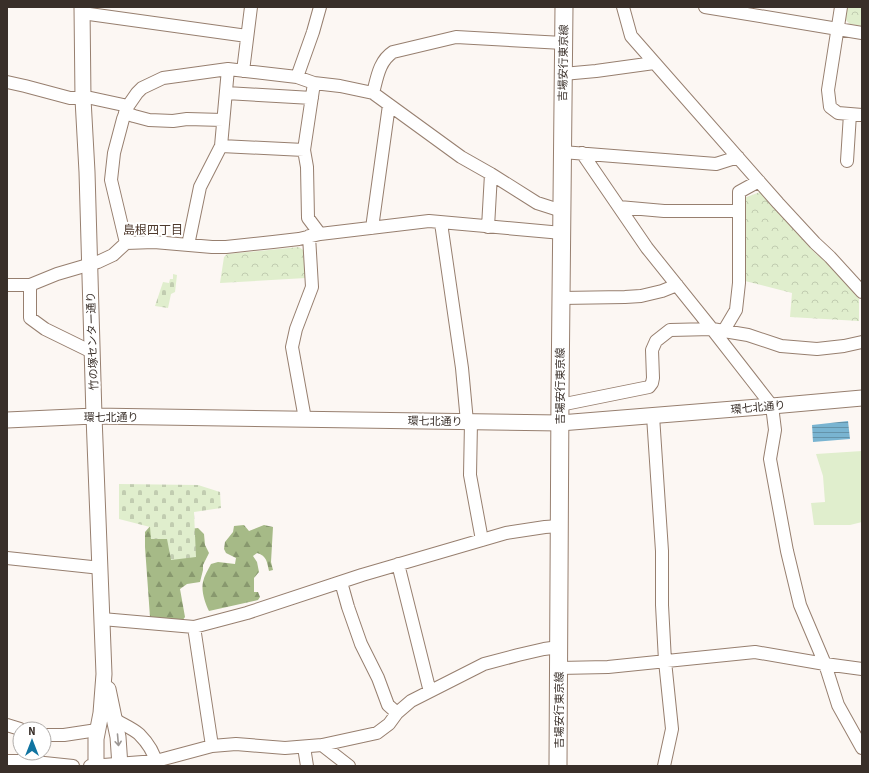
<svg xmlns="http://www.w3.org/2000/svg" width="869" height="773" font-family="'Source Sans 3','Noto Sans JP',sans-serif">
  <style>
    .forest { fill: url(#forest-firs) }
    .cemetery { fill: url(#cemetery-stones) }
    .park { fill: url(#park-crowns) }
    .pitch { fill: #e0eecd }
    .water { fill: url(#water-rules) }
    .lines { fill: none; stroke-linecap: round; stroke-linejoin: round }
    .minor-casing { stroke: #977f6f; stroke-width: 14 }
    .tertiary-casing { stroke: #977f6f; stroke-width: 17 }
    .secondary-casing { stroke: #977f6f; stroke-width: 19 }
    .minor { stroke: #fff; stroke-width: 12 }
    .tertiary { stroke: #fff; stroke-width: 15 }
    .secondary { stroke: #fff; stroke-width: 17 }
    .oneway { stroke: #9c9794 }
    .labels { text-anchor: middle; stroke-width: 4; stroke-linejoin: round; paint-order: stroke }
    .street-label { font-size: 11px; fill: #392f29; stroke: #fff }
    .neighbourhood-label { font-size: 12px; fill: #4e392c; stroke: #fff }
  </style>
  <defs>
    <pattern id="forest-firs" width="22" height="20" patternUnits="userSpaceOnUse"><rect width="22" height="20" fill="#a6ba87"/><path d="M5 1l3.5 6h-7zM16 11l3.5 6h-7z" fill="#88986e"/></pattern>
    <pattern id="cemetery-stones" width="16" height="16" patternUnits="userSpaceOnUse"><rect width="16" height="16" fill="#e0eecd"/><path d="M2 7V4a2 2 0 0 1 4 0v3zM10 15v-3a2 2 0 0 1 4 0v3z" fill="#c1ccb0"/></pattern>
    <pattern id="park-crowns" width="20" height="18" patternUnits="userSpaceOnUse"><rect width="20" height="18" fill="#e0eecd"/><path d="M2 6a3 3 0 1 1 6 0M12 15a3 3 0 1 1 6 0" fill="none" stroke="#c1ccb0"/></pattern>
    <pattern id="water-rules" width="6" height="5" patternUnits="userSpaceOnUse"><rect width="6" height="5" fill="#79b4d1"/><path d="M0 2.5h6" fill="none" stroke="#6493aa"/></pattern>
  </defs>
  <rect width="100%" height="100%" fill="#fcf7f3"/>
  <path class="forest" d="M152 524 190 529 198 528 204 534 205 545 209 553 203 565V570L200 582 187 584 180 589 185 617 182 621 152 620 150 617 145 547V532Z
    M244 525 249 531 264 525 273 527 271 562 273 570 269 571C267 562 267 556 257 553L253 556 257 562 259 572 254 578V592H258L260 597 258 600 209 611C205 603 201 591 203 582 204 576 208 570 211 564L218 562 235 564 236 558 226 553 224 549 225 542 233 532 234 526Z"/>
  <path class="cemetery" d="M173 274 177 275 175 292 171 294 168 308 155 306 163 282 169 283 170 279H173Z
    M119 484 198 485 220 492 221 508 194 512 196 557 171 560 167 539H151L150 527 119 519Z"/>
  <path class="park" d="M847 7H862V26L850 24 845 19Z
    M760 192 816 254 827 262 859 299V321L790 317 792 293 745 281 744 198Z
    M299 247 303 250 306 278 220 283 224 257 227 254Z"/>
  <path class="pitch" d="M862 451V522L850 525H814L811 503 825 502 823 476 816 454Z"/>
  <path class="water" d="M848 421 850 439 813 442 812 425Z"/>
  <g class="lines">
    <g class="minor-casing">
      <path id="minor" d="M623 7 631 36 778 203 815 243 830 257 862 292
        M705 7 862 33
        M841 7 828 90 830 107 838 113 862 115
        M82 13 247 36
        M243 71 251 7
        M563 74 596 71 654 63
        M297 77 313 32 320 7
        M7 82 25 86 70 98H91L128 106 137 93 142 88 163 78 228 69 297 77 314 83 340 86 373 93 461 157 491 174 537 203 562 211
        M314 83 304 150 307 167 308 218 320 234
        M226 93 312 98
        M373 93C377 78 379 61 393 52L456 37 563 43
        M125 113 134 116 149 120 173 121 187 119 223 120
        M221 146 304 150
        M562 152 716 164 738 157
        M582 153 647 248 712 329 772 406 775 430 770 459 787 551 800 605 825 664 838 705 862 748
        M847 161 850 114
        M619 207 664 211H739
        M441 223 462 368 467 422
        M488 227 491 174
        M372 228 389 105
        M126 243 111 180 114 153 123 119 128 106
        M188 245 200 187 221 146 228 69
        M7 285H30L57 274 98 262 113 255 126 243 154 242 212 247H226L273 242 299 239 320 234 429 221 562 233
        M30 285V318L45 329 92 352
        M561 298 625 297 641 296 662 291 677 285
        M720 337 736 310 739 283V192L759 181
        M560 405 649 387 652 383 653 378 652 350 656 341 670 330 712 329 748 335 781 346 817 349 844 346 862 342
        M653 416 662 551V605L665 661 672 729 664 766
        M305 419 292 347 296 329 312 287 309 236
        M471 422 470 475 482 540
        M7 558 101 568
        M398 564 428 684 430 691
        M341 582 348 607 361 644 378 678 388 705 397 713
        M102 619 194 627 247 613 362 575 506 533 545 527 560 526
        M194 627 212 746
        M559 668 608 667 755 652 825 664 862 669
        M114 719C122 724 132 728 139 734 147 742 155 754 157 766
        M7 725 20 729
        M44 735H64L97 730
        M322 745 349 766
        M304 747 307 766
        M7 761H25L73 766
        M90 766 156 761 212 746 236 744 285 748 322 745 377 733 389 724 397 713 411 701 484 664 518 655 544 649 559 647"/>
    </g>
    <g class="tertiary-casing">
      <path id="tertiary" d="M82 7 83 99 87 172 94 416 104 674 101 713 96 739V766
        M7 420 94 416 560 423 772 406 862 398
        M108 689 118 737 120 766"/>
    </g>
    <g class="secondary-casing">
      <path id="secondary" d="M558 766 560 394 564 7"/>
    </g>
    <use href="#minor" class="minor"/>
    <use href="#tertiary" class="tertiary"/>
    <use href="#secondary" class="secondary"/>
  </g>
  <defs><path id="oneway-shaft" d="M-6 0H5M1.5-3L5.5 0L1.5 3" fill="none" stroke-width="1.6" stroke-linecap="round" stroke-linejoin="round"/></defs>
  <use class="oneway" href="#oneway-shaft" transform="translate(118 740) rotate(85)"/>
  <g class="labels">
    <g class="street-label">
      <text transform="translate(563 63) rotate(-89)" y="4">吉場安行東京線</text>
      <text transform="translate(92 341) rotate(-92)" y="4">竹の塚センター通り</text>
      <text transform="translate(560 386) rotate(-90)" y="4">吉場安行東京線</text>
      <text transform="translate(758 407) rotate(-5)" y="4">環七北通り</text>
      <text x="111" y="421">環七北通り</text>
      <text transform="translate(435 421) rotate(1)" y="4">環七北通り</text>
      <text transform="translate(559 710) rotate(-90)" y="4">吉場安行東京線</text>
    </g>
    <g class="neighbourhood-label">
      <text x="153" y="234">島根四丁目</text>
    </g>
  </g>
  <rect width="869" height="773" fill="none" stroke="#392f29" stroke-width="16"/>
  <g transform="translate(32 741)"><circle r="19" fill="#ffffff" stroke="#b0aca9"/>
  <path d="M0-3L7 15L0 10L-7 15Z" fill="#1074a1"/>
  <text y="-6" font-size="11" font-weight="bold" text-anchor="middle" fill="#392f29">N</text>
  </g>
</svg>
